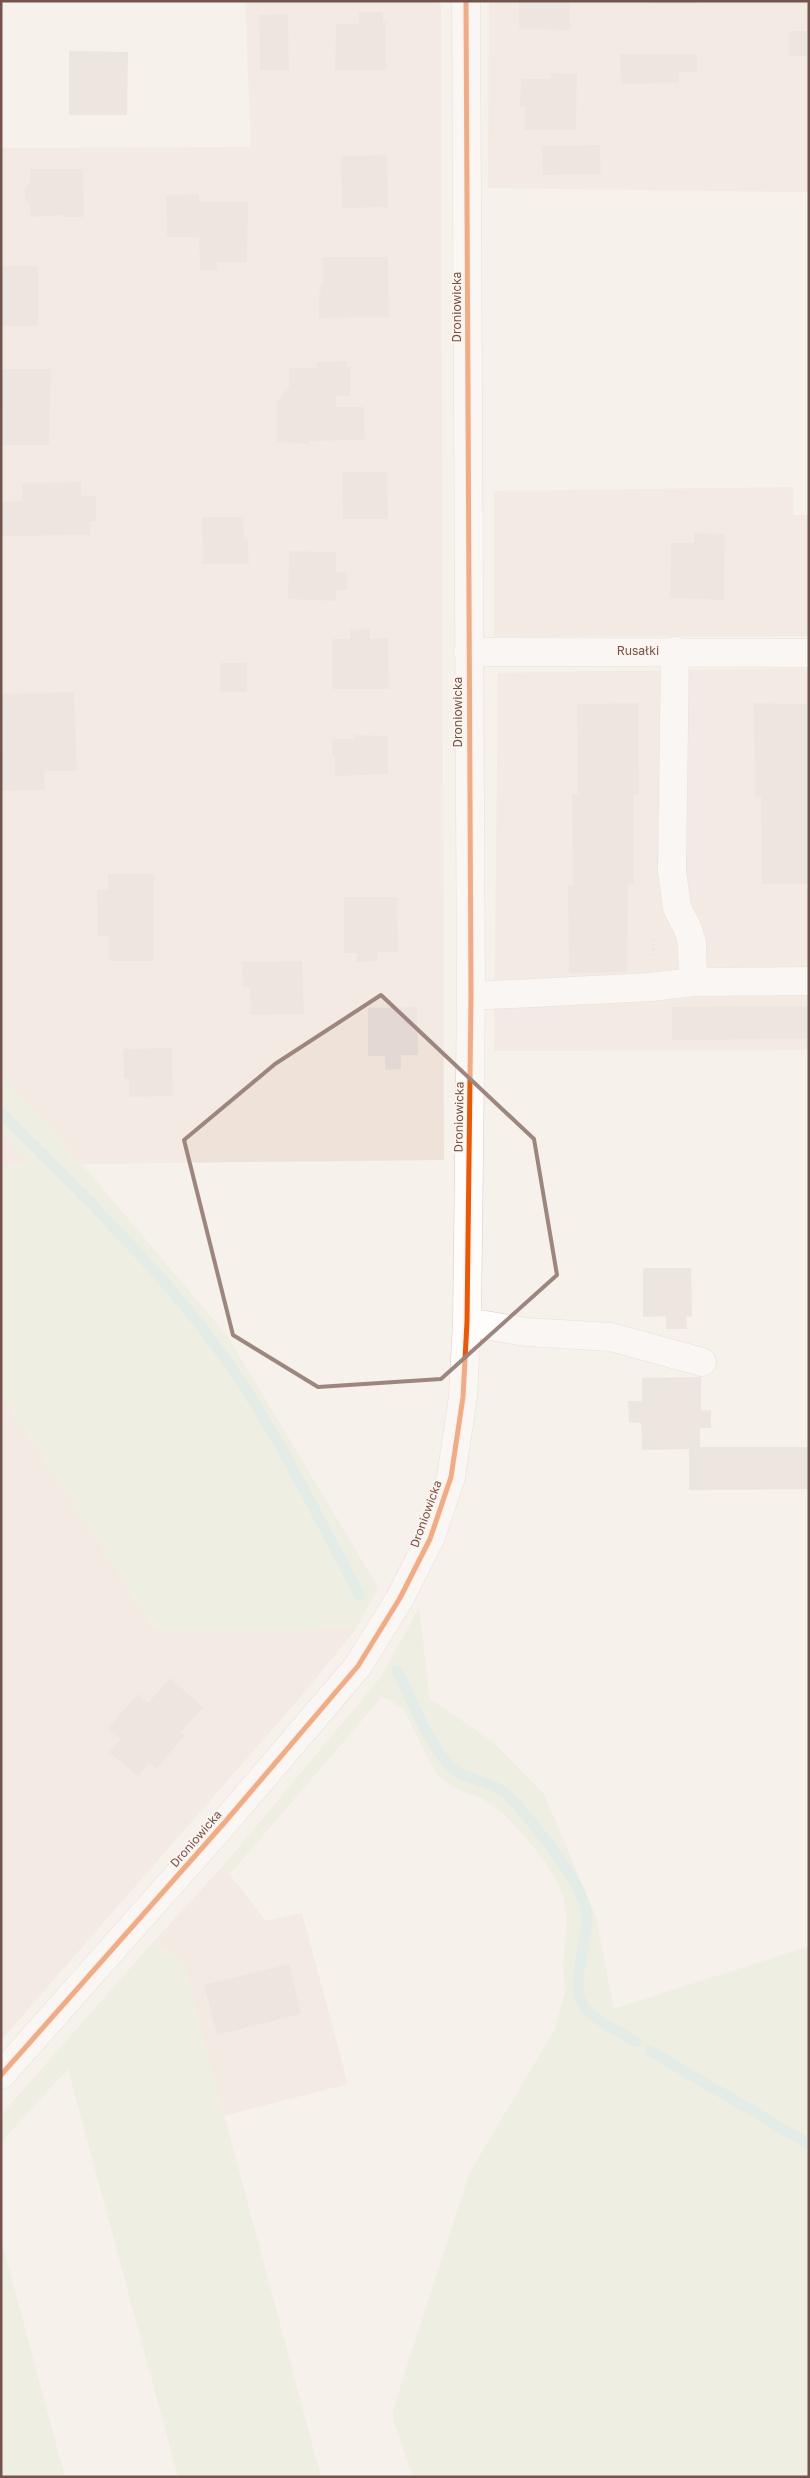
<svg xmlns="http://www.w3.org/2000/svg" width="810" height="2478" font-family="'Golos Text',sans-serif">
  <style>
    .residential { fill: #efe2d9 }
    .green { fill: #e7ecd7 }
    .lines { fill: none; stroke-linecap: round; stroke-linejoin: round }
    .stream { stroke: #cee7e5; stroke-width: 11 }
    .building { fill: #e3d8d3 }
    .minor-casing { stroke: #d5ccc8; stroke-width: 29 }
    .path { stroke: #dad1ce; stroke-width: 3; stroke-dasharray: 1 4; stroke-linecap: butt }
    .minor { stroke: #fefdfc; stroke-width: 28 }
    .cycleway-casing { stroke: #fef4ee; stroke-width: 8 }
    .cycleway { stroke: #e8590c; stroke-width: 5 }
    .marked { fill: none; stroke: #9c867e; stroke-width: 4; stroke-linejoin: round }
    .labels { text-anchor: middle; stroke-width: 4; stroke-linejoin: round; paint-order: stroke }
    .street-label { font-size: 12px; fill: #73544d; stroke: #fef4ee }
  </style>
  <rect width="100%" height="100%" fill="#f6f1eb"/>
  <path class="residential" d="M245 1H436L441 4 444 1160 82 1164 1 1077V148L251 147Z
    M489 1H809V192L488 188Z
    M793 487 794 515H809V636L494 637V491Z
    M809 668V1050L494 1051 498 673Z
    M1 1132 28 1164H1Z
    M1 1394 155 1630 356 1629 298 1700 1 2040Z
    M223 1866 266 1921 302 1913 348 2084 223 2116 185 1968 155 1940Z"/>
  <path class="green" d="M1 1077 82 1164 228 1337 378 1587 356 1629 155 1630 1 1394V1164H27L1 1132Z
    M419 1608 430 1699 493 1742 544 1794 596 1917 614 2009 809 1946V2477H413L394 2422 393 2410 469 2174 555 2029 565 1992 563 1966 567 1920 564 1899 556 1880 544 1860 525 1837 503 1813 483 1799 456 1789 444 1781 435 1772 404 1710 387 1698H381L229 1875 223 1866 380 1678Z
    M155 1940 185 1968 321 2477H178L68 2069 1 2142V2115Z
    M1 2239 65 2477H1Z"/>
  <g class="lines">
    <path class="stream" d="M1 1113C69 1182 140 1249 200 1325 265 1408 311 1502 359 1595
      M397 1671C411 1698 428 1742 448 1764 462 1780 485 1779 502 1791 519 1803 562 1860 573 1880 580 1891 586 1905 587 1919 588 1943 568 1987 585 2008 597 2022 620 2032 636 2042
      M650 2051 809 2144"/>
  </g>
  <path class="building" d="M519 1H570V30L519 29Z
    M650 1H698V4H650Z
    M359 12H383V22H386V70H335L336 24H359Z
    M288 14 289 70H260L259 15Z
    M789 31H809V56H789Z
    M69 51 128 52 127 115H69Z
    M620 54H697V72H679V83L621 84Z
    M550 73 577 74 576 130H525V107H520L521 79H551Z
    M600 145 601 174 543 175 542 146Z
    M387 155 388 207 342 208 341 156Z
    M30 169H83L84 217H63V215L31 217 30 204 25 198V187L30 182Z
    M199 194V202H248L247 262H217L218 270H200L199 237H167L166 195Z
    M323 257H388L389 317 319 318V291H321V282H323Z
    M1 266H38V326H1Z
    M347 361V367H350V396H336V407H364L365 440 309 441V444L277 442V401L289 388V368H317L316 362Z
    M1 369H51L49 445H3Z
    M342 472H387L388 519H343Z
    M81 482V496H96V521L90 522V535L1 536V502L22 501V483Z
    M202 517H243L244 539H248L249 564H203Z
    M694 533 725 534 724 600 670 598 671 543H694Z
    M289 551 336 552V572H347V590H336V601L288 599Z
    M370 629V639L388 638 389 689H332V639H350V630Z
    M220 663H247V692H220Z
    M74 692 77 771H44L45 790 1 791V747H3L1 694Z
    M638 703 639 795H634V884H628L627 972 569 973 568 885H573L572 794H578L577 704Z
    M754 703 809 704V884H762L761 796 755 797Z
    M355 735 388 736V774L335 776V757L332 756V739H355Z
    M108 874H154V961H109V936H98L97 890 108 889Z
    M344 897H397L398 952H377L378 961 356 962 357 953H344Z
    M302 961 304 1014 251 1015 250 987H243L242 962Z
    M809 1006V1039L672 1040V1007Z
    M417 1007 418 1055H401V1069L385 1070V1056H368V1008Z
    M172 1048 173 1096 129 1097V1079H124L123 1049Z
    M643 1268H691L692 1317 686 1316 687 1329H666V1316L643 1317Z
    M701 1377V1411L711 1410V1428H700V1447H809V1489L689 1490V1449L642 1450 641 1423 629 1422 628 1401H642V1378Z
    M170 1678 203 1707 181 1732 185 1735 156 1769 149 1763 138 1776 109 1752 121 1739 108 1728 138 1694 148 1703Z
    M289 1964 301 2014 217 2035 204 1985Z"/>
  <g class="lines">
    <g class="minor-casing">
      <path id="minor" d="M675 651 672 871 677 908 688 929 692 943 693 982
        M468 652 809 653
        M471 996 651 987 693 982 809 981
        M467 1322 526 1332 611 1337 702 1362
        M1 2075 225 1822 358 1666 400 1598 430 1539 451 1477 463 1397 467 1322 471 996 466 1"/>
    </g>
    <path class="path" d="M653 955 654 937"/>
    <use href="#minor" class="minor"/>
    <g class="cycleway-casing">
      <path id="cycleway" d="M1 2075 225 1822 358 1666 400 1598 430 1539 451 1477 463 1397 467 1322 471 996 466 1"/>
    </g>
    <use href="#cycleway" class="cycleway"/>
  </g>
  <path d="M0 0H810V2478H0ZM381 995 534 1139 557 1275 441 1379 318 1387 233 1335 184 1140 275 1064Z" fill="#f6f1eb" fill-opacity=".55" fill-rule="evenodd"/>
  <path class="marked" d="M381 995 534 1139 557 1275 441 1379 318 1387 233 1335 184 1140 275 1064Z"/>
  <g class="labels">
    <g class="street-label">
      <text transform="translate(457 307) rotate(-90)" y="4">Droniowicka</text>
      <text x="638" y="655">Rusałki</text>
      <text transform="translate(458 712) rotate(-90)" y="4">Droniowicka</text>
      <text transform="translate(459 1117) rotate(-89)" y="4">Droniowicka</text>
      <text transform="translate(426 1514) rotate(-70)" y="4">Droniowicka</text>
      <text transform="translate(196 1839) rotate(-49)" y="4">Droniowicka</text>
    </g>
  </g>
  <rect width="810" height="2478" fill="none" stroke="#73544d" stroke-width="5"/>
</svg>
